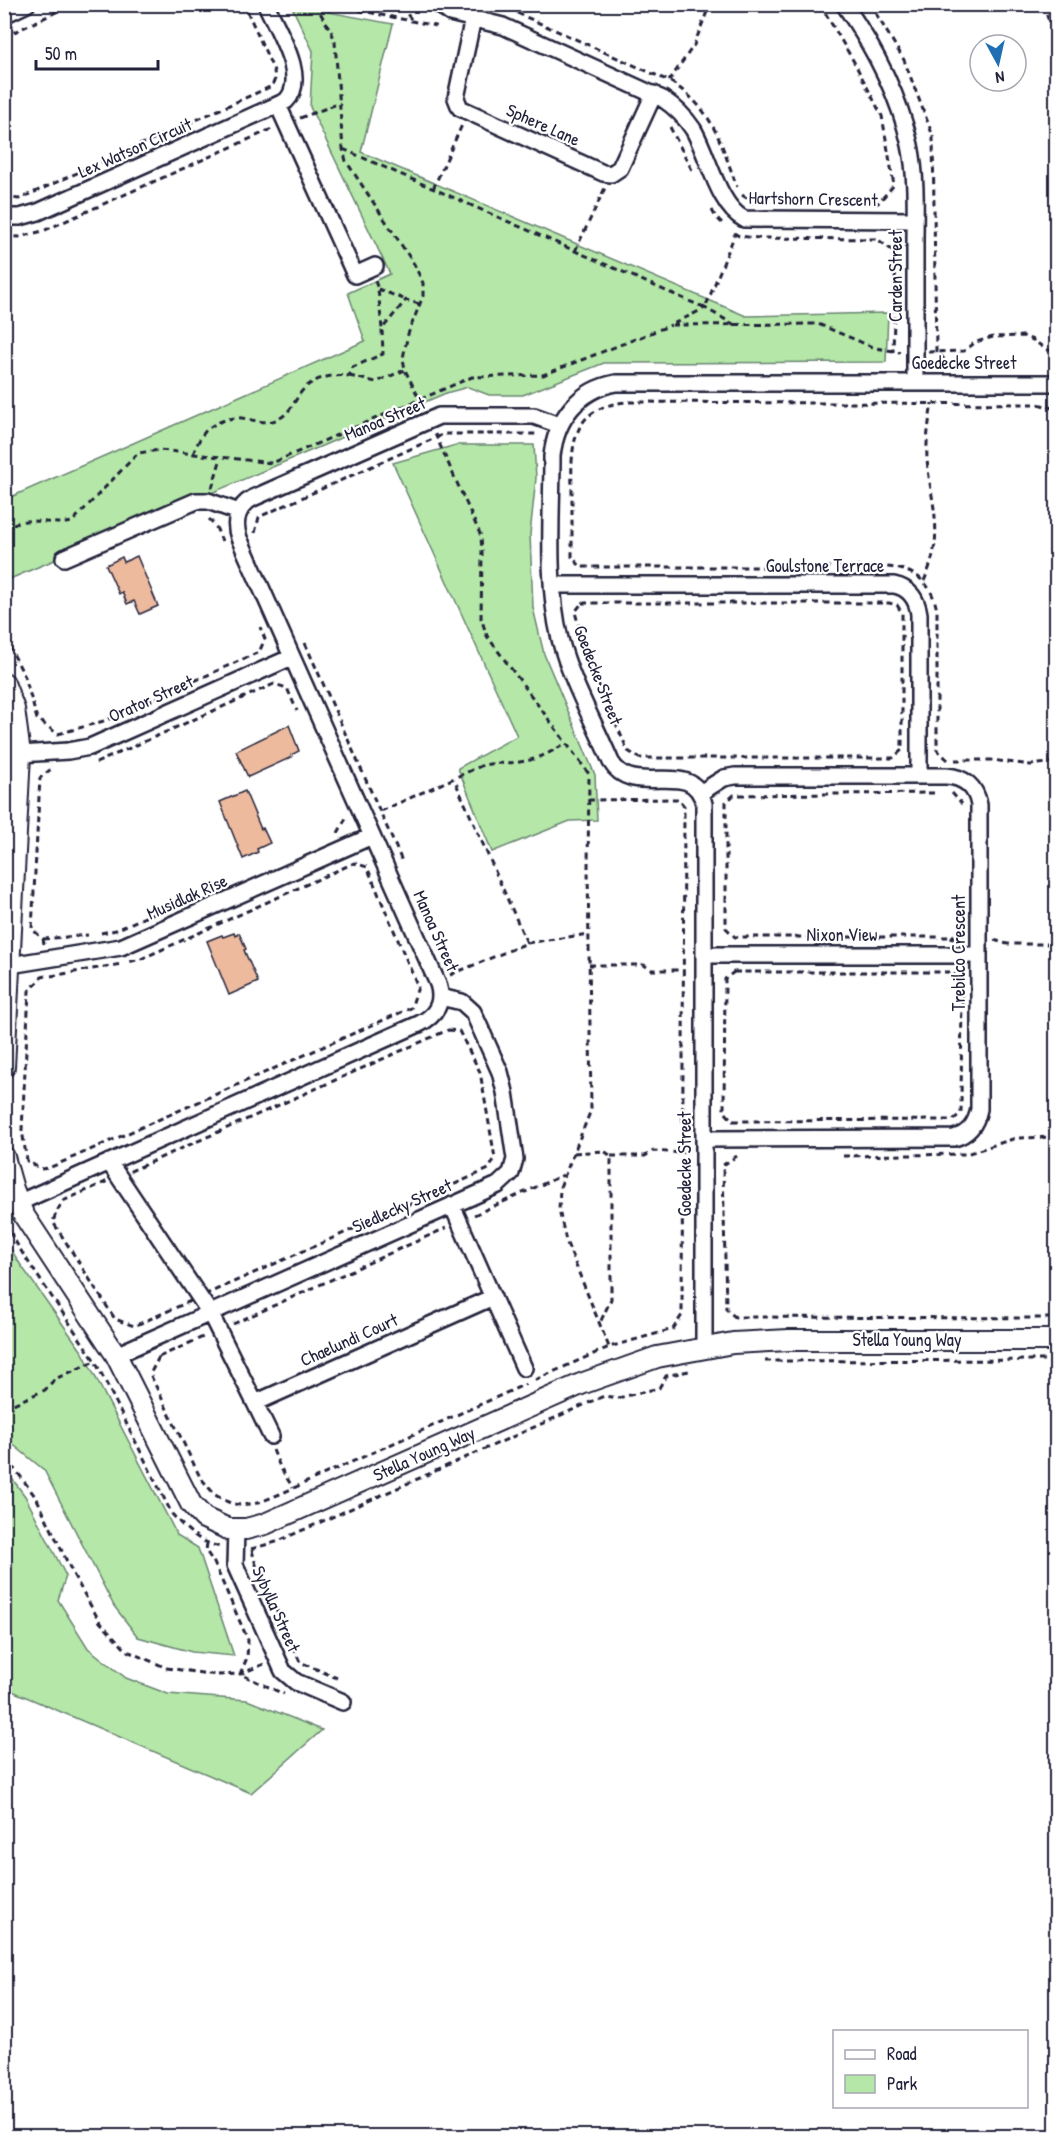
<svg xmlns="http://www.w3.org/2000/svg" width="1061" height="2141" font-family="'Patrick Hand',sans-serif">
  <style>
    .green { fill: #b4e7a8; stroke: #6b8472; stroke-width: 1.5 }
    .building { fill: #edba9e; stroke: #22223b; stroke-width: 1.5 }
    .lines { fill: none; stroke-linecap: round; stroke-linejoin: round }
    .minor-casing { stroke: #22223b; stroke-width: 20 }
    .tertiary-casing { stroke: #22223b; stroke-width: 24 }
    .path { stroke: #22223b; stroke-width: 3; stroke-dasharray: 6 4.5; stroke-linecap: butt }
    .minor { stroke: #fff; stroke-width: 15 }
    .tertiary { stroke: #fff; stroke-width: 20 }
    .labels { text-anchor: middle; stroke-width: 4.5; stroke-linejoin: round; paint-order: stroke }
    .street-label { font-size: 18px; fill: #22223b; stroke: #fff }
  </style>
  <rect width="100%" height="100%" fill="#fff"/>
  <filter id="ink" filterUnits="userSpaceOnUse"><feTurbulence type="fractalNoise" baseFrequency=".0167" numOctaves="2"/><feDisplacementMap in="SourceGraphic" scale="12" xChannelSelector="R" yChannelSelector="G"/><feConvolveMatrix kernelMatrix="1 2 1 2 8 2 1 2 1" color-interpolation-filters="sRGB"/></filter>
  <g filter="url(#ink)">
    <path class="green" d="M291 5H329L328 12 393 24 361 152 746 316 888 313 886 362 604 363 523 395H489L468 387 446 393 5 581 4 500 365 341 348 293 390 274 310 107 313 51Z
      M456 445H534L536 478 530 534 533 608 544 654 595 775 597 820 570 821 492 852 458 768 517 736 393 463Z
      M5 1238 18 1261 83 1353 177 1535 198 1548 234 1656 192 1652 138 1637 114 1606 44 1470 5 1438Z
      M5 1469 25 1496 66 1576 58 1600 88 1648 126 1678 168 1694 247 1700 322 1730 251 1793 5 1688Z"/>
    <path class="building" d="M137 556 158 606 140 614 134 601 127 604 122 592 119 594 106 565 122 557 124 562Z
      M289 725 299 751 291 755 292 757 248 777 236 751Z
      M245 791 261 829 263 828 270 843 257 849 258 852 243 859 220 802Z
      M234 933 235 936 239 933 246 949 244 950 258 982 229 995 207 941 222 935 223 937Z"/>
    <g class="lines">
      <g class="minor-casing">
        <path id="minor" d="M438 4 450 13 503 26 663 99C675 107 685 117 693 129 708 154 718 206 744 219L915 220
          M844 4C873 46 899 95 910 145 917 178 915 212 915 245 915 291 915 337 915 383
          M4 15 27 4
          M473 18 456 98 460 108 603 173 611 174 620 168 654 94
          M278 105 355 275 375 266
          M4 217H20L38 212 286 101C309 78 277 30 266 4
          M64 558 196 501H208L239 512
          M553 585H894C910 588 917 600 919 614V776
          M20 754 68 751 90 747 292 657
          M700 793 724 778 735 776H946C965 777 976 787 979 805V1109C976 1124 969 1134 954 1138L705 1139
          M704 955H979
          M10 965 121 947 372 836
          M109 1162 210 1313 255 1403
          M18 1203 419 1024C436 1016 444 1002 438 984L239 538C233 521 238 506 253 498L439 416H534L559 425
          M452 1205 524 1368
          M704 1347V804C693 755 634 801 611 762 594 722 571 681 560 639 546 581 552 515 552 456 556 419 578 390 616 383H1056
          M116 1355 498 1185 511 1173 515 1159 505 1092 500 1072 473 1012 462 1002 440 997
          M271 1436 255 1403 493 1297
          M236 1529 235 1565 283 1671 296 1682 343 1702"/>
      </g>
      <g class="tertiary-casing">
        <path id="tertiary" d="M4 683 14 709 20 754 4 1067
          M4 1157 13 1189 23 1214 116 1355 191 1504 204 1518 228 1529H246L265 1524 581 1384 657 1357 733 1343 789 1340H1056"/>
      </g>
      <path class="path" d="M315 4 332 33 335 42 343 149 346 161 414 264 423 283V296L408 334 403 358 405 370 424 408
        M328 4 441 27
        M406 4 407 14 411 19
        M493 4 511 11
        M820 4 854 62 882 116 894 185 878 203H875
        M870 4 904 60 933 136 936 351 950 365V369
        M1043 4 1056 42
        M517 13 669 81C713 108 720 141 737 187
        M4 37 73 4
        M669 81 694 45 710 4
        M300 118 340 103
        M670 127 693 172
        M343 149 705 308 735 234
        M433 189 462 125
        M742 195 754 203
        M4 197 19 199 272 86 275 79 274 71 244 4
        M712 210 715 216 722 223
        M734 233 739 236 758 238 877 239 896 253 893 352
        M4 236 19 237 43 231 274 128
        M575 251 605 188
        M375 281 378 289 382 329
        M378 289 406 300
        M735 325 705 308 671 325 818 324 875 348 900 352
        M928 352 964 351 976 342 993 337 1023 336 1033 340 1047 350H1056
        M349 376 376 382 405 370
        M435 434 481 536 482 553 481 618 487 636 589 774 588 868 591 1110 560 1187 559 1210 566 1241 609 1347
        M193 454C196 447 199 439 204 433 210 424 231 416 242 418 255 420 265 425 278 419 289 414 293 404 299 395 310 378 331 374 349 376L353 367 383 354 382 329 406 300 419 304
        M212 488 221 458
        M209 519 215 525 222 541
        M4 530C25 512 49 527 72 522L138 453 160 450 272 463 472 377 543 375 671 325
        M255 533 259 517 444 434H536
        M924 581C946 532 931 507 927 459 926 440 929 422 932 403
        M582 603H889L897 605 902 613V750L893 758H639L628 751 589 663 575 612Z
        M4 636 25 677 37 719 58 734 107 720 259 652 265 639 260 627
        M305 643 402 861
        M948 760 937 750V611C932 582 915 569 886 567H581L572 557C572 535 572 513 572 492 571 446 570 407 627 402L1038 404 1056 409
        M955 760H992L1031 765 1056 762
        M96 763 274 684 287 688 297 711
        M934 793 734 795 726 802V928L735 937H964
        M952 793 962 804
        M381 811 483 765C498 762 516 764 530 760 543 757 554 750 565 744
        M338 833 346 818
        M101 933 116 930 170 906
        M43 939 88 935
        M952 940V937L963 927
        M994 940 1007 944H1056
        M527 943 589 934
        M44 944 43 939 32 929 40 778 51 769
        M589 965H644L652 970H682
        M734 972H952L962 982 961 1113 953 1120 733 1121 724 1111 725 979Z
        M450 975 527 943 454 779
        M46 976 42 977 29 991 22 1130 27 1161 41 1169 49 1168 411 1008 418 987 367 867 354 863 141 959 128 962
        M51 976 122 964
        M448 1030 459 1031 480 1072 495 1158 489 1169 134 1326 115 1319 53 1222 56 1213 63 1201Z
        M574 1153 604 1151 611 1156V1299L599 1325
        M611 1156H645L653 1151 682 1153
        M737 1156 723 1165 726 1309 735 1317 1053 1318V1324
        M843 1156 966 1154 1016 1138 1056 1137
        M474 1215 563 1175
        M4 1223 23 1254 95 1361 172 1514C186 1530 200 1543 221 1547
        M233 1324 446 1228
        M159 1357 150 1374 200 1477 215 1495 230 1503 240 1505 258 1503 280 1494 526 1384
        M159 1357 205 1336
        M765 1361 1053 1360V1357
        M535 1380 609 1347 673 1329 682 1315 684 806 678 799H673L589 800
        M4 1408 45 1390 55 1379 95 1361
        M273 1450 280 1467 293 1488
        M4 1458 18 1473 37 1499 74 1576 100 1622 127 1651 167 1668 216 1675 240 1674 264 1664
        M207 1543 206 1551 214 1563 248 1640 247 1658 240 1674 284 1694
        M251 1549 276 1542 604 1396 618 1398 659 1388 666 1376 693 1370
        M252 1550 255 1562 300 1662 337 1678"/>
      <use href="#minor" class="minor"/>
      <use href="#tertiary" class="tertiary"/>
    </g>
  </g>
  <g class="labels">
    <g class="street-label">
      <text transform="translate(543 125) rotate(24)" y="6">Sphere Lane</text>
      <text transform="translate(135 148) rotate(-24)" y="6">Lex Watson Circuit</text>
      <text transform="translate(813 199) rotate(1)" y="6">Hartshorn Crescent</text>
      <text transform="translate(896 276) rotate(-90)" y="6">Carden Street</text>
      <text x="964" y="369">Goedecke Street</text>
      <text transform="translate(385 419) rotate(-23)" y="6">Manoa Street</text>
      <text x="825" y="572">Goulstone Terrace</text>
      <text transform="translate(598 675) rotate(69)" y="6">Goedecke Street</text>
      <text transform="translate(151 699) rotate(-24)" y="6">Orator Street</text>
      <text transform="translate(187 897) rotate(-24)" y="6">Musidlak Rise</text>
      <text transform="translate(436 931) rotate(66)" y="6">Manoa Street</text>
      <text x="842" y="941">Nixon View</text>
      <text transform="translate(959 953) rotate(-90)" y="6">Trebilco Crescent</text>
      <text transform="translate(685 1164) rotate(-90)" y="6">Goedecke Street</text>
      <text transform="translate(402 1206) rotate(-24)" y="6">Siedlecky Street</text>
      <text transform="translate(349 1340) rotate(-24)" y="6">Chaelundi Court</text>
      <text x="907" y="1346">Stella Young Way</text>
      <text transform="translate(424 1454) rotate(-24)" y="6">Stella Young Way</text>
      <text transform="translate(276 1609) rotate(66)" y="6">Sybylla Street</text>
    </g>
  </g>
  <rect width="1061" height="2141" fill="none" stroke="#fff" stroke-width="24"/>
  <rect x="12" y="12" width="1037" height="2117" fill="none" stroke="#22223b" stroke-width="2" filter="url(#ink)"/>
  <rect x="833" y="2030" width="195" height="78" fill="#ffffff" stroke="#a7a7b1" stroke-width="1.5"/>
  <rect x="845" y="2050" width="30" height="9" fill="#ffffff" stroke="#a7a7b1" stroke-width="1.5"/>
  <text x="887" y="2060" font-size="18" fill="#22223b">Road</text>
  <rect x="845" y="2075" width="30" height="18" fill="#b4e7a8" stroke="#a7a7b1" stroke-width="1.5"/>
  <text x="887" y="2090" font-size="18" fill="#22223b">Park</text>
  <g transform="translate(998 63) rotate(172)"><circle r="28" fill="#ffffff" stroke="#a7a7b1" stroke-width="1.5"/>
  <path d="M0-4.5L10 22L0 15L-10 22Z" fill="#1f6fb2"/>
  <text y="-9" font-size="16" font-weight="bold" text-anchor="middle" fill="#22223b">N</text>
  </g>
  <path d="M36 60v9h122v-9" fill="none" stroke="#22223b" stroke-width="3"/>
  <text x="45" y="60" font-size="18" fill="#22223b" stroke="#ffffff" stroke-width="4.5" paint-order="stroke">50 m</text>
</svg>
